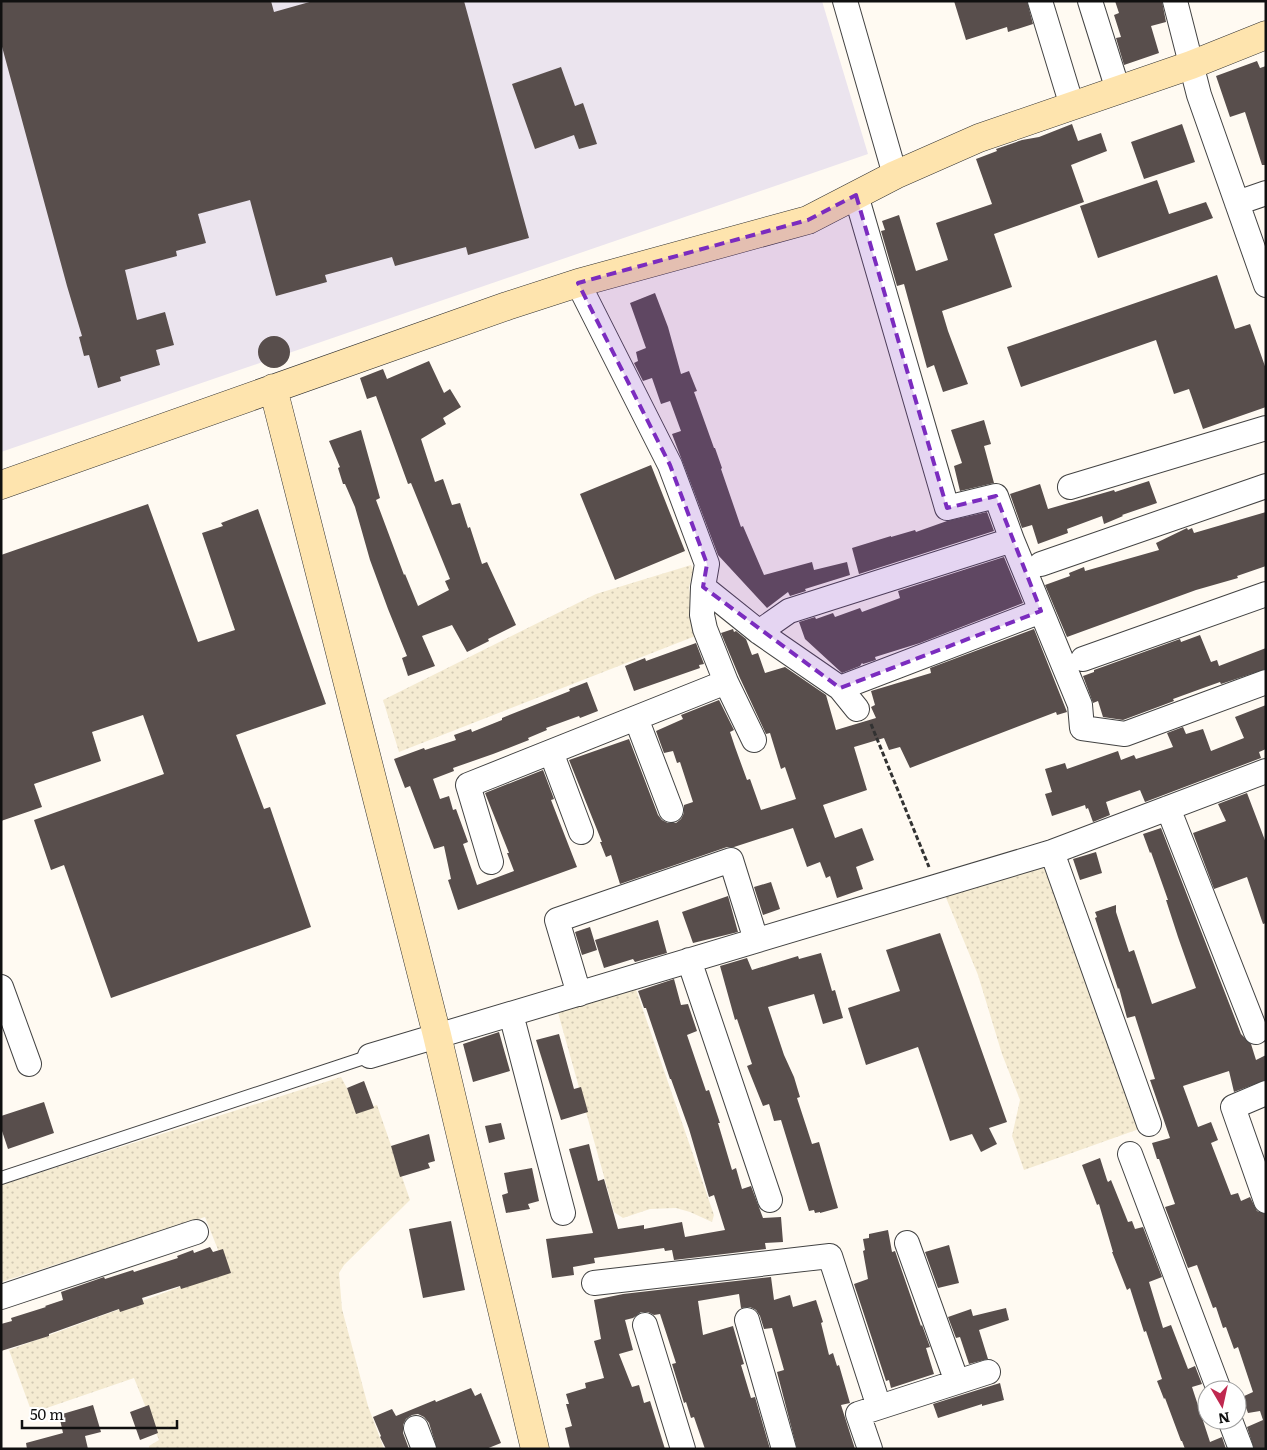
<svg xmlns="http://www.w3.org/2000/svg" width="1267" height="1450" font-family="Literata,serif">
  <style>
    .industrial { fill: #ebe4ee }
    .farmland { fill: url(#farmland-dots) }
    .building { fill: #584e4c }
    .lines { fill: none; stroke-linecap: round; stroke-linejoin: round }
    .lane-casing { stroke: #434343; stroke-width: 14 }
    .street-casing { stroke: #434343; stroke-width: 26 }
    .secondary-casing { stroke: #323232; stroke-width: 29 }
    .path { stroke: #323232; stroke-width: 3; stroke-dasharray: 5 2.5; stroke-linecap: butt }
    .lane { stroke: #fff; stroke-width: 12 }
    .street { stroke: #fff; stroke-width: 24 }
    .secondary { stroke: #fee4ae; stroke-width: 28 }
    .marked { fill: #7b2cbf; fill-opacity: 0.2; stroke: #7b2cbf; stroke-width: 4; stroke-dasharray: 10 6; stroke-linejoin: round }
  </style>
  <defs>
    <pattern id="farmland-dots" width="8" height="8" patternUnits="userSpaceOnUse" patternTransform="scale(1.25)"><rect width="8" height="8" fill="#f5ebd2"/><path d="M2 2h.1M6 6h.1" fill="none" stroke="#d1c8b3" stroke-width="1.8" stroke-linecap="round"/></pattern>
  </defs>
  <rect width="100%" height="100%" fill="#fffaf2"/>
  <path class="industrial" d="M1 1H822L868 154 1 452Z"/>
  <path class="farmland" d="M691 565 693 570 689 588 698 635 399 752 383 700 596 594Z
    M1048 857 1139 1129 1024 1170 1012 1136 1020 1100 1002 1054 978 975 942 888Z
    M634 984 714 1215 712 1222 690 1212 676 1208 650 1209 623 1218 614 1212 557 1009Z
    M341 1077 359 1111 377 1105 410 1200 344 1265 339 1273 342 1309 368 1406 384 1449H149V1446L159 1440 134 1378 32 1413 9 1350 226 1270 205 1217 1 1282V1185Z"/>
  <path class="building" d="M1 1H271L274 12 313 1H464L529 238 468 255 466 247 395 266 392 257 325 275 327 282 276 296 250 200 198 214 206 243 176 251 177 256 125 270 137 320 165 312 174 345 156 350 160 365 120 377 121 381 98 388 89 355 84 356 79 337 82 336 67 286 1 43Z
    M954 1H1027L1033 24 1008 32 1007 27 966 40Z
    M1115 1H1162L1166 22 1151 26 1159 53 1124 65 1116 38 1121 37 1114 15 1119 13Z
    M1257 61 1260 68 1266 66V165H1262L1245 112 1230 117 1216 76Z
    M561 67 575 106 583 103 597 144 579 149 574 135 535 149 512 84Z
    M1072 124 1078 141 1101 133 1107 151 1071 165 1084 202 994 234 1012 287 942 311 948 331 968 384 943 392 934 365 927 368 904 284 897 286 881 231 885 230 882 221 899 215 916 271 948 260 936 223 992 204 976 159 997 151 996 149 1022 140 1039 137Z
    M1182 124 1195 162 1144 179 1131 142Z
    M1157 180 1169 214 1206 202 1213 218 1098 258 1080 206Z
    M1217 275 1235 329 1250 324 1266 369V407L1203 429 1189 389 1174 394 1156 340 1021 387 1007 347Z
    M655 293 668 327 681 374 689 371 697 391 694 392 714 448H715L722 468 721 469 741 527 743 526 764 575 812 562 814 570 847 562 850 575 805 589 806 591 790 596 788 592 767 608 718 555 672 434 681 431 670 401 661 404 652 378 643 381 634 363 638 361 636 352 646 348 630 303Z
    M258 352a16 16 0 1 1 32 0a16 16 0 1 1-32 0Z
    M429 361 444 393 450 389 461 407 443 418 446 424 421 439 435 482 443 479 452 505 460 503 468 528 470 527 482 564 487 562 516 625 488 639 489 641 467 652 452 625 422 636 435 666 408 676 402 658 407 656 388 609 370 560 355 507 345 484H343L338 468 340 467 329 441 361 430 380 498 376 500 404 575 405 574 418 606 449 590 445 581 450 579 411 483 408 484 376 396 367 399 360 378 383 369 387 379Z
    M984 420 991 444 984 446 994 483 960 491 954 466 962 463 951 430Z
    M651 465 685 551 615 580 580 494Z
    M1149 481 1157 503 1122 515 1123 516 1104 524 1102 516 1067 529 1068 533 1038 544 1032 525 1022 528 1010 494 1040 484 1048 509 1114 490 1115 492Z
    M148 504 198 642 235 630 202 533 223 526 221 523 258 509 326 704 236 735 264 809 270 807 311 927 111 998 64 865 51 870 34 820 164 774 143 715 92 732 101 761 34 784 42 807 1 821V555Z
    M987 512 994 531 859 574 852 548 891 536V537L915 530 916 532 947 521Z
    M1266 512V566L1237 576 1238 578 1196 590 1067 637 1045 585 1070 576 1069 573 1084 567 1085 571 1159 550 1156 543 1187 528 1188 530 1192 528 1194 533Z
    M1004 557 1023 603 920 643 875 657 876 660 863 664 862 663 860 666 842 673 805 639 799 622 815 617 816 619 833 613 835 617 860 608 862 612 900 598 898 591Z
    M733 629 734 632 736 631 746 639 752 655 758 653 765 673 785 667 826 695 836 730 876 718 871 707 875 705 871 691 931 673 930 668 1034 629 1067 712 1057 715 1056 712 910 768 900 747 889 750 884 738 854 747 867 790 823 805 835 838 862 828 874 860 856 867 863 889 837 898 830 876 826 878 820 862 807 867 793 828 734 847H727L620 884 611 855 606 857 600 842H602L569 760 629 739 658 815 662 820 668 823H676L681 819 684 813V805L693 802 680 762 677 763 673 751 664 753 656 731 683 719 681 715 719 700 734 730 730 732 735 747 747 780 750 779 761 810 796 799 785 767 781 769 770 733 766 734 739 676 721 633Z
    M1200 635 1211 662 1217 660 1219 666 1266 648V669L1221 684 1220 682 1206 687 1173 699 1174 701 1123 720 1103 717 1098 701 1093 703 1083 676 1094 672V670L1180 639 1181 642Z
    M696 643 704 664 699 665 700 668 634 691 625 666 645 658 646 661Z
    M587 682 598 711 580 718 579 716 546 728 547 730 528 738 529 740 493 754 453 768 454 771 433 779 440 799 449 796 453 810 456 809 468 842 463 844 477 885 514 871 507 853H509L485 793 543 770 554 799 551 800 577 867 458 910 448 880 451 879 444 846 434 849 410 786 405 788 394 759 424 748 425 750 456 740 454 735 471 729 472 732 502 720V718L570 691 569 689Z
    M1266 705V749L1259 752 1261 758 1145 802 1140 790 1106 802 1110 815 1093 822 1088 808 1086 809 1085 805 1052 816 1045 794 1052 792 1045 769 1065 763 1067 769 1118 751 1121 760 1134 755 1136 759 1173 747 1167 733 1183 727 1186 734 1203 729 1211 751 1244 738 1235 717Z
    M1247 793 1266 843V923L1263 924 1247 877 1214 889 1193 833 1226 821 1218 804Z
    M1161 828 1241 1034 1251 1044 1256 1060 1266 1055V1080L1234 1092 1229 1071 1183 1086 1198 1127 1211 1122 1218 1140 1211 1143 1231 1195 1238 1193 1241 1201 1250 1197 1257 1211 1266 1214V1449H1254L1247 1427 1263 1420 1260 1411 1248 1413 1242 1397 1253 1392 1238 1347 1234 1349 1226 1327 1223 1328 1216 1307 1213 1308 1197 1265 1188 1268 1165 1207 1175 1204 1159 1159H1157L1152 1143 1170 1138 1150 1080 1155 1079 1135 1016 1127 1018 1119 988 1118 989 1095 918 1097 917 1095 912 1116 905V912L1129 952 1134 950 1152 1004 1196 988 1178 937 1166 900H1168L1151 852 1150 853 1143 834Z
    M1096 852 1102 873 1080 880 1073 859Z
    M771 882 780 909 763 915 754 887Z
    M728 896 738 932 693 943 682 912Z
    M658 920 667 953 635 962 633 959 604 968 595 940Z
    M590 927 597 950 582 955 575 932Z
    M940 933 1007 1122 989 1128 997 1144 981 1152 972 1134 950 1141 918 1047 866 1065 848 1008 900 991 886 950Z
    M821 953 832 991 835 990 843 1018 823 1024 814 994 768 1007 784 1055 794 1077 800 1097 797 1098 812 1144 819 1142 838 1208 820 1213V1212L815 1213 814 1210 809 1211 781 1120 774 1121 769 1104 763 1106 747 1066 752 1064 737 1019 735 1020 720 966 747 958 752 970 798 956 799 959Z
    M674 979 681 1005 688 1004 697 1031 687 1035 706 1091 709 1090 720 1123H718L732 1170 736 1168 742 1189 751 1186 763 1218 781 1217 783 1242 765 1243 766 1249 674 1260 672 1250 665 1251 664 1248 630 1253 594 1258 595 1263 573 1267 574 1275 552 1278 546 1239 593 1233 569 1149 589 1144 598 1181 604 1179 618 1229 644 1225V1229L682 1222 685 1237 725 1230 714 1195 709 1197 689 1129 671 1079H670L646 1008H644L638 991Z
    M499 1032 510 1071 473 1082 463 1044Z
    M559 1034 574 1089 581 1087 588 1112 561 1120 536 1040Z
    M364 1081 374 1108 356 1114 347 1088Z
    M44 1102 54 1133 8 1149 1 1128V1116Z
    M501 1123 505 1139 489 1143 485 1126Z
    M429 1134 435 1161 428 1163 430 1168 400 1177 391 1146Z
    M1100 1158 1107 1180 1108 1182 1111 1180 1128 1222 1132 1221 1135 1229 1143 1227 1162 1277 1149 1282 1163 1328 1171 1325 1188 1369 1195 1366 1202 1384 1192 1387 1210 1442 1222 1437 1226 1449H1185L1182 1441H1181L1165 1398 1164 1399 1157 1381 1162 1379 1146 1331 1144 1332 1130 1288 1127 1290 1112 1252H1113L1099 1204 1097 1205 1082 1165Z
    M532 1168 539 1201 528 1204 530 1209 506 1213 502 1195 508 1193 504 1173Z
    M451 1221 465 1290 423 1298 409 1229Z
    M888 1230 892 1252 895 1251 921 1326 922 1325 930 1347 926 1348 934 1374 891 1388 889 1380 886 1381 854 1284 868 1279 863 1251 865 1250 863 1239 869 1238V1234Z
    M949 1245 959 1283 938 1288 925 1252Z
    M210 1247 213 1252 223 1249 231 1273 181 1289 180 1286 142 1298 144 1304 120 1312 119 1309 49 1334V1336L1 1351V1324L12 1321 11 1318 46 1307 45 1306 63 1300 61 1292 104 1277 105 1279 133 1270 134 1272 178 1258 177 1256 193 1250 194 1253Z
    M771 1277 774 1300 790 1295 793 1307 816 1300 823 1322 821 1323 829 1355 833 1353 837 1366 839 1365 850 1403 841 1405 855 1449H797L777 1372 784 1370 772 1328 764 1329 760 1316 756 1310 750 1307 741 1308 739 1294 698 1301 703 1335 733 1326 744 1364 741 1365 751 1398 755 1397 770 1449H705L694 1417 691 1418 686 1402 684 1403 672 1364 676 1363 660 1314 654 1315 648 1312H641L633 1318 625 1320 633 1350 619 1354 632 1387 639 1385 644 1403 650 1401 665 1449H570L565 1428 572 1426 566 1404H569L566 1394 586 1388 585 1383 604 1378 594 1341 601 1339 594 1300 623 1294Z
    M1006 1308 1009 1320 979 1330 988 1359 969 1364 960 1337 956 1338 948 1317 971 1309 973 1316Z
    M1000 1383 1004 1400 982 1406V1404L938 1418 933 1404Z
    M471 1388 475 1396 481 1393 501 1443 486 1449H437L429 1423 424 1417 418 1414 412 1415 406 1419 403 1425V1433L409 1449H386L380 1437 381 1436 373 1417 392 1409 396 1416 435 1400 436 1402Z
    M93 1405 101 1432 85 1436 88 1449H27L26 1443 63 1433 59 1415Z
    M149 1405 158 1433 140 1440 130 1412Z"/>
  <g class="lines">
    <g class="lane-casing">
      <path id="lane" d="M1 1178 370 1056"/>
    </g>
    <g class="street-casing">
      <path id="street" d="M845 1 895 175
        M1040 1 1072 106
        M1090 1 1118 90
        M1175 1 1199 95 1266 285
        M856 195 947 508 996 496 1012 540 1080 705 1082 728 1125 734 1266 682
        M1237 203 1266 193
        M578 283 670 465 707 564 703 587 702 615 705 629 726 682 754 740
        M1070 487 1266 428
        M1041 564 1266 486
        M703 587 759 632 840 688 857 709
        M759 632 789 611 1012 540
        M1083 659 1266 594
        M840 688 1041 611
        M636 718 671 810
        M551 752 581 832
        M1168 808 1256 1032
        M1052 852 1149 1124
        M491 862 468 785 726 682
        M689 960 770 1200
        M1 987 29 1064
        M579 994 557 920 731 860 756 940
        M511 1014 563 1213
        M370 1056 1052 852 1266 771
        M1266 1093 1233 1107 1266 1201
        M1130 1154 1219 1390
        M907 1243 957 1382
        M594 1283 830 1256 879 1407
        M1 1297 196 1232
        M747 1320 784 1449
        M645 1325 683 1449
        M1230 1420 1241 1449
        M416 1428 424 1449
        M870 1449 858 1414 988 1372"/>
    </g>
    <g class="secondary-casing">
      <path id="secondary" d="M273 388 437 1035 535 1449
        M1 485 507 306 578 283 808 220 895 175 979 138 1191 65 1266 35"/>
    </g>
    <path class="path" d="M871 724 929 867"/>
    <use href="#lane" class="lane"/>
    <use href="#street" class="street"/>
    <use href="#secondary" class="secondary"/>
  </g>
  <path class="marked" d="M856 195 947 508 996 496 1041 611 840 688 703 587 707 564 670 465 578 283 808 220Z"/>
  <rect width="1267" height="1450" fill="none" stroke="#101010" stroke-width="5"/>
  <g transform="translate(1222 1405) rotate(171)"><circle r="24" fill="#ffffff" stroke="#9f9f9f"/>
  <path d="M0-4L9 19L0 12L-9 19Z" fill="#bf284f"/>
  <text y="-8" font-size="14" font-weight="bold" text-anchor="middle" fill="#101010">N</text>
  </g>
  <path d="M22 1420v8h155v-8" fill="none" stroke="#101010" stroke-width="2.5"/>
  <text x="30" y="1420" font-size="15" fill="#101010" stroke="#ffffff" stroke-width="4" paint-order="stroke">50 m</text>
</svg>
